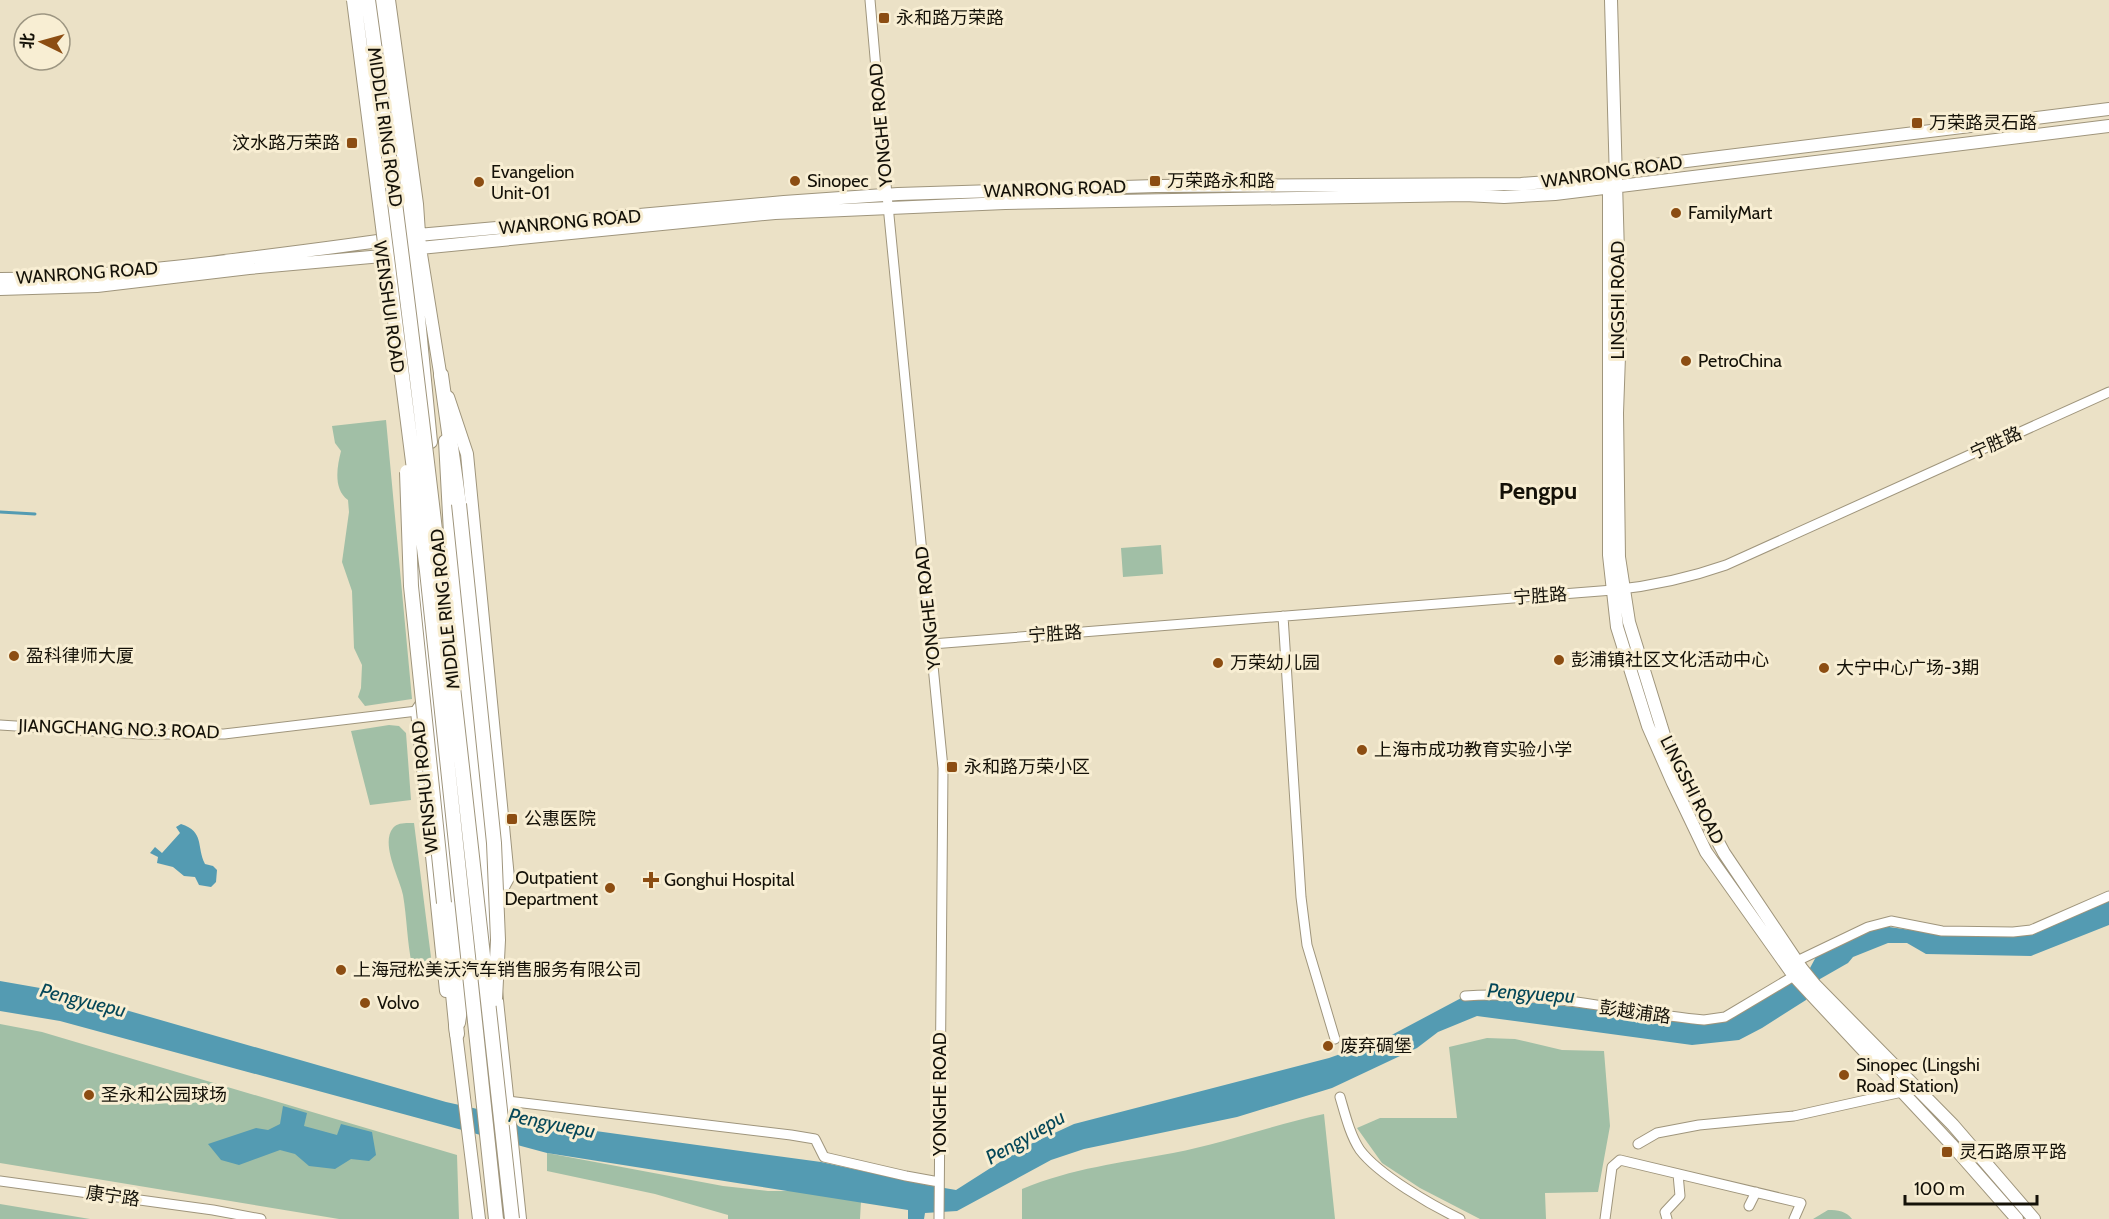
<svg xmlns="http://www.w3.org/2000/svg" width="2109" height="1219" font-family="Cabin,'Noto Sans SC',sans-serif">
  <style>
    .green { fill: #a1bfa6 }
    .water { fill: #549bb2 }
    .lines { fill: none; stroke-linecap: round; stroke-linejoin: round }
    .stream { stroke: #549bb2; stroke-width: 3 }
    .minor-casing { stroke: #9f957c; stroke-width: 11 }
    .major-casing { stroke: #9f957c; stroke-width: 14 }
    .highway-casing { stroke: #9f957c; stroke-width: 16 }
    .minor { stroke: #fff; stroke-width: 9 }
    .major { stroke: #fff; stroke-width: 12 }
    .highway { stroke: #fff; stroke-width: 14 }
    .highway-bridge-casing { stroke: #9f957c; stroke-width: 16; stroke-linecap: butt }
    .highway-bridge { stroke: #fff; stroke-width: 14 }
    .poi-dot { fill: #8c4d12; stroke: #f8eed3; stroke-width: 2 }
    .labels { text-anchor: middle; stroke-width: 6; stroke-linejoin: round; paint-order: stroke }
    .poi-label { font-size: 18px; fill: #141108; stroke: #f8eed3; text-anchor: start }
    .street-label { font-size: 18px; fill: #141108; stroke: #f8eed3 }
    .water-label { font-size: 20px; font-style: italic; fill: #054758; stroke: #f8eed3 }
    .district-label { font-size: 24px; font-weight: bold; fill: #141108; stroke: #f8eed3 }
  </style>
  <rect width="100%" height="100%" fill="#ebe1c6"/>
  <path class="green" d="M386 420 412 699 365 706 358 697 361 688 362 665 354 648 352 591 342 562 349 512 348 500C333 489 337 467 341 451L335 443 332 426Z
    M1161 545 1163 574 1123 577 1121 548Z
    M389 725 399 726 406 733 411 800 370 805 351 731Z
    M414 823 433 973 420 974 412 965C407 942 407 918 403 895 400 879 380 844 393 828 398 822 407 823 414 823Z
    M0 1024 42 1032 457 1155 459 1219H339L0 1163Z
    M1487 1038 1515 1039 1562 1050 1604 1051 1610 1126 1598 1192 1545 1193 1546 1219H1480L1420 1188 1382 1163 1357 1128 1380 1118H1457L1449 1047Z
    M1324 1114 1335 1219H1022V1189C1073 1168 1120 1163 1173 1153 1224 1143 1273 1125 1324 1114Z
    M547 1153 723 1186 768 1191H809L861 1201 860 1219H728V1215L655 1194 547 1171Z
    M0 1204 90 1219H0Z
    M1828 1210C1838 1210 1846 1211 1852 1219H1813Z"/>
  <path class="water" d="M181 824C205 832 196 846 205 864L213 866 217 870 216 882 211 887 199 885 195 877 184 876 173 867 157 863 158 857 150 853 155 847 162 853 180 833 176 827Z
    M2109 899V925L2031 956 1926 954 1907 943H1888L1853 957 1848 963 1820 979 1806 1000 1762 1028 1739 1040 1692 1045 1477 1016 1438 1032 1417 1048 1332 1088 1237 1117 1084 1149 1051 1160 957 1211 925 1213 924 1219H908V1210L547 1153 60 1021 0 1011V981L63 992 446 1102 545 1124 821 1162 927 1185 956 1190 1022 1148 1074 1124 1329 1058 1386 1038 1465 996 1704 1020 1725 1017 1810 968 1817 955 1882 926 1939 934 2017 936Z
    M283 1106 307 1113 304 1126 337 1135 341 1124 372 1132 376 1155 369 1161 351 1159 335 1169 309 1166 295 1154 280 1150 239 1165 221 1160 208 1144 256 1128 268 1130 280 1124Z"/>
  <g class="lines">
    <path class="stream" d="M0 512 35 514"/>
    <g class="minor-casing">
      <path id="minor" d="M870 0 887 195 943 768 939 1219
        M1283 616 1301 897 1307 945 1335 1039
        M932 644 1613 590C1652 586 1689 578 1726 565L2109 392
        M0 725 140 734H224L417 711
        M1795 964 1797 961 1868 927 1891 921 1942 931 2013 932 2031 930 2109 896
        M1465 996C1543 990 1626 1013 1704 1020L1725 1017 1794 976
        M1340 1097C1345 1114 1350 1135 1360 1150 1379 1175 1431 1205 1460 1219
        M507 1101 791 1135 815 1139 824 1157 906 1176 939 1182
        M1638 1144 1657 1133 1699 1125 1794 1116 1902 1092
        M0 1181 213 1210 261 1219
        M1749 1206 1756 1192
        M1605 1219 1612 1167 1620 1160 1801 1203 1794 1219
        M1667 1219 1665 1212 1680 1196 1678 1174"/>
    </g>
    <g class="major-casing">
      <path id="major" d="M378 0 411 236 431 442
        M389 0 417 204 420 248 442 385
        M1611 0 1620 327 1617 413 1619 557 1629 622 1668 748 1724 853 1802 969 1815 985 1953 1125 2034 1219
        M1609 184V555L1617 627 1648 726 1673 783 1706 852 1794 976 1951 1144 2017 1219
        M393 245 406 356
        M0 279C70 279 140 271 210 263 280 254 349 246 418 235L784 202 898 194 1156 186 1521 184 1589 179 1646 166 2109 109
        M0 289 97 286 249 268 382 256 394 252 420 248 775 213 1005 203 1465 195 1504 197 1555 194 2109 126
        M448 397 467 454 508 878 496 900
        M445 441 450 533 493 959
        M415 531 429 693 417 711 446 991
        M430 703 463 997 459 1023
        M496 991 520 1219
        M455 1025 479 1219"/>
    </g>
    <g class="highway-casing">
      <path id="highway" d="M441 375 459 504
        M444 903 457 1034"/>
    </g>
    <use href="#minor" class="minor"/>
    <use href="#major" class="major"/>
    <use href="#highway" class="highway"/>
    <g class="highway-bridge-casing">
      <path id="highway-bridge" d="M354 0 427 571 496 1219
        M368 0C424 405 467 812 512 1219
        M407 472 411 586 444 903
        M459 504 494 843 498 940 495 999"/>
    </g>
    <use href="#highway-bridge" class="highway-bridge"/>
  </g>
  <g class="poi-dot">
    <rect x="878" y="12" width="12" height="12" rx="3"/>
    <rect x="1911" y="117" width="12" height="12" rx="3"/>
    <rect x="346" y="137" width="12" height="12" rx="3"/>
    <circle cx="795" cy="181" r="6"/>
    <rect x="1149" y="175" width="12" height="12" rx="3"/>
    <circle cx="479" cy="182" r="6"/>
    <circle cx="1676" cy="213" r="6"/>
    <circle cx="1686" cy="361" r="6"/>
    <circle cx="14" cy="656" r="6"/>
    <circle cx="1559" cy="660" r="6"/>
    <circle cx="1218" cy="663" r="6"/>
    <circle cx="1824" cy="668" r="6"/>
    <circle cx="1362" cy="750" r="6"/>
    <rect x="946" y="761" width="12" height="12" rx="3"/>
    <rect x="506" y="813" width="12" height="12" rx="3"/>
    <path d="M648 871h6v6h6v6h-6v6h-6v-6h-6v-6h6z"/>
    <circle cx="610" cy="888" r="6"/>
    <circle cx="341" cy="970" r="6"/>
    <circle cx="365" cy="1003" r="6"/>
    <circle cx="1328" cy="1046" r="6"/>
    <circle cx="1844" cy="1075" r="6"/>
    <circle cx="89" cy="1095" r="6"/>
    <rect x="1941" y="1146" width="12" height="12" rx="3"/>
  </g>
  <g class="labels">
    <g class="poi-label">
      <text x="896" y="24">永和路万荣路</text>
      <text x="1929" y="129">万荣路灵石路</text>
      <text x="340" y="149" text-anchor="end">汶水路万荣路</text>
      <text x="491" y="178">Evangelion<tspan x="491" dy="21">Unit-01</tspan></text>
      <text x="807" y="187">Sinopec</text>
      <text x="1167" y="187">万荣路永和路</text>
      <text x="1688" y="219">FamilyMart</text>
      <text x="1698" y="367">PetroChina</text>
      <text x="26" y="662">盈科律师大厦</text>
      <text x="1571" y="666">彭浦镇社区文化活动中心</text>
      <text x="1230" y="669">万荣幼儿园</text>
      <text x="1836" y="674">大宁中心广场-3期</text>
      <text x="1374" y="756">上海市成功教育实验小学</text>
      <text x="964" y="773">永和路万荣小区</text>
      <text x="524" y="825">公惠医院</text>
      <text x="598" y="884" text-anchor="end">Outpatient<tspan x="598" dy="21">Department</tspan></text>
      <text x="664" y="886">Gonghui Hospital</text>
      <text x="353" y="976">上海冠松美沃汽车销售服务有限公司</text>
      <text x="377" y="1009">Volvo</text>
      <text x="1340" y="1052">废弃碉堡</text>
      <text x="1856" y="1071">Sinopec (Lingshi<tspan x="1856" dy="21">Road Station)</tspan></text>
      <text x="101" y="1101">圣永和公园球场</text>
      <text x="1959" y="1158">灵石路原平路</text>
    </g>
    <g class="street-label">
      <text transform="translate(881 125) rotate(-95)" y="6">YONGHE ROAD</text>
      <text transform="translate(385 127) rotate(82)" y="6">MIDDLE RING ROAD</text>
      <text transform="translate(1612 172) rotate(-8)" y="6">WANRONG ROAD</text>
      <text transform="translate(1055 189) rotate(-2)" y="6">WANRONG ROAD</text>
      <text transform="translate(570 222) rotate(-5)" y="6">WANRONG ROAD</text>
      <text transform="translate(87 273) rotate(-4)" y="6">WANRONG ROAD</text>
      <text transform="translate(1618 300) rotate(-90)" y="6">LINGSHI ROAD</text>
      <text transform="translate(389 307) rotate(82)" y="6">WENSHUI ROAD</text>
      <text transform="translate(1996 443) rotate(-24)" y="6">宁胜路</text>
      <text transform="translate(1540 596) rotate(-4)" y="6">宁胜路</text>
      <text transform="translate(928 608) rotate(-96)" y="6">YONGHE ROAD</text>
      <text transform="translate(445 609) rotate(-96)" y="6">MIDDLE RING ROAD</text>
      <text transform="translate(1055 634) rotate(-4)" y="6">宁胜路</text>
      <text transform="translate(119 729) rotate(2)" y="6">JIANGCHANG NO.3 ROAD</text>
      <text transform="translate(425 787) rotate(-96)" y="6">WENSHUI ROAD</text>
      <text transform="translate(1692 790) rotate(63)" y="6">LINGSHI ROAD</text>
      <text transform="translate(1635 1012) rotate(8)" y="6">彭越浦路</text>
      <text transform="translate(940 1094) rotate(-90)" y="6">YONGHE ROAD</text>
      <text transform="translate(113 1196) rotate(8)" y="6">康宁路</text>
    </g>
    <g class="water-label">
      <text transform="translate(1531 993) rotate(4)" y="7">Pengyuepu</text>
      <text transform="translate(83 1000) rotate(14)" y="7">Pengyuepu</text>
      <text transform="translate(552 1123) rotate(11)" y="7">Pengyuepu</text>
      <text transform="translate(1025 1137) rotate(-30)" y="7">Pengyuepu</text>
    </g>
    <g class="district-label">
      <text x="1538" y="499">Pengpu</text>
    </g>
  </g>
  <g transform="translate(42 42) rotate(275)"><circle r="28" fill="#f8eed3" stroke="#9d9682" stroke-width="1.5"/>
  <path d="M0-4.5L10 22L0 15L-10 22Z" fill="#8c4d12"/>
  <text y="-9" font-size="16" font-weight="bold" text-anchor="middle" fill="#141108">北</text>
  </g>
  <path d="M1905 1195v9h132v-9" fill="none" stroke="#141108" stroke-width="3"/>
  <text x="1914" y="1195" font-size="18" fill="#141108" stroke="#f8eed3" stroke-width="4.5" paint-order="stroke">100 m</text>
</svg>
